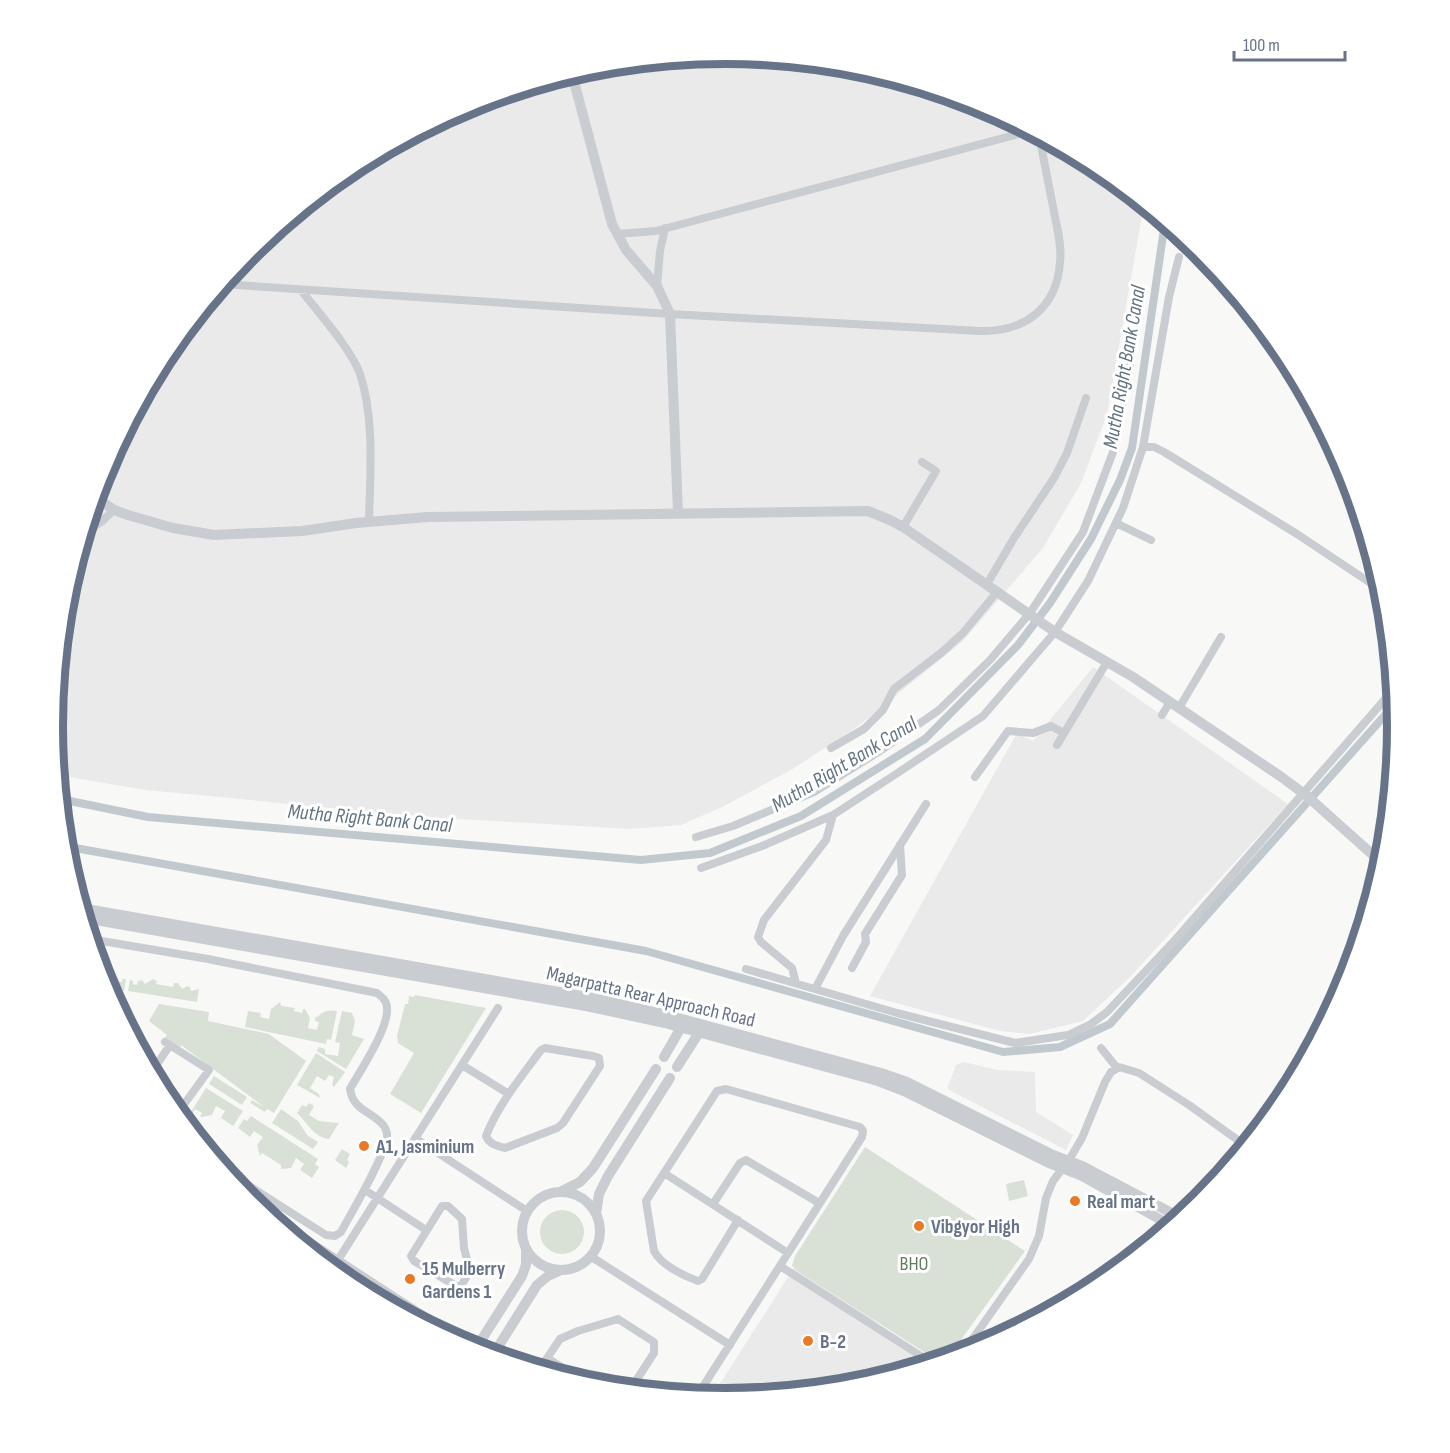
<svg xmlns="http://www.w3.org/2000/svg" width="1450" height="1453" font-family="'Sofia Sans Condensed',sans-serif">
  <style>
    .built { fill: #e9eae9 }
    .green { fill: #d9e1d7 }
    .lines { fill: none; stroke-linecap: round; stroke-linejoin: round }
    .canal { stroke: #c1c9cf; stroke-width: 8 }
    .minor { stroke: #c9ccd0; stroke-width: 8 }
    .tertiary { stroke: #c9ccd0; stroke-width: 10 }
    .poi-dot { fill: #e97926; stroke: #fff; stroke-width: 2 }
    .labels { text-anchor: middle; stroke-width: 6; stroke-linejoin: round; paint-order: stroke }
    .street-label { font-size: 20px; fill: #677388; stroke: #fff }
    .poi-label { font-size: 20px; font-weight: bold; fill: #677388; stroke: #fff; text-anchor: start }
    .park-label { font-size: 20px; fill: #627a62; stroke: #fff }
    .water-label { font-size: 21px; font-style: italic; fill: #637483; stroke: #fff }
    .rim { fill: none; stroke: #677388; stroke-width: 8 }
  </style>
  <rect width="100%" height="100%" fill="#f8f9f6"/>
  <path class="built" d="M725 54 857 67 983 105 1099 168 1144 204 1107 414 1081 483 1043 548 962 642 857 727 791 770 722 807 681 825 630 829 426 817 146 790 57 775 53 726 65 595 104 469 166 353 250 251 352 167 468 105 594 67Z
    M1093 667 1288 804 1130 977 1083 1021 1029 1034 1000 1031 870 996 1017 733 1033 741Z
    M964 1062 997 1070 1035 1072 1036 1112 1073 1135 1066 1150 947 1089 956 1065Z
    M802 1261 927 1365 856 1386 725 1399 711 1398 797 1263Z"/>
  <path class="green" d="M101 971H105L110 978 117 977V981L122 982V979H126L124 991 106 988Z
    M153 979 157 981 156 984 173 987 174 983H178L182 989 187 986 190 987 191 991 199 989 197 1002 128 991 130 980 133 981V984L137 985 138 981 142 980 145 984Z
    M415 995 486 1008 421 1113 390 1094 414 1053 398 1043 397 1036 405 1004H408L409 996 414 997Z
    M280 1002 281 1006 295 1008 294 1011 302 1013 303 1009H305L310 1018 308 1028 317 1030 319 1022 315 1021V1018C324 1012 326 1009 337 1011L331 1040 327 1039 326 1044 245 1027 248 1011 261 1013 260 1017 269 1019 271 1009Z
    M159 1004 209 1012 208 1021 269 1034 306 1061 274 1113 267 1109 265 1112 250 1103 252 1100 264 1107 181 1045 180 1047 165 1038 167 1035 149 1021Z
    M342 1011 352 1013 355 1021 352 1035 364 1039 346 1069 317 1051 319 1047 325 1049V1054L338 1056 340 1043 335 1042Z
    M316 1053 345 1072 334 1087 332 1085 334 1077 329 1075 325 1081 317 1076 310 1088 319 1094 320 1098 297 1085Z
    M214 1076 247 1097 242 1105 209 1084Z
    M206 1088 243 1111 233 1126 221 1118 225 1111 216 1106 212 1115 202 1117 200 1116 202 1113 195 1109 191 1116 189 1115Z
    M309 1103 314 1106 309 1115 319 1121 339 1123 329 1139C313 1137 308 1123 297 1113L302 1105 306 1107Z
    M281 1109 298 1121 307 1135 318 1142 313 1149 272 1123Z
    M251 1116 318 1159 315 1164 319 1167 312 1178 300 1170 304 1164 296 1158 291 1168 281 1169V1165L262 1153 260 1156 257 1145 263 1137 254 1131 250 1137 238 1128 244 1119 247 1121Z
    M865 1147 1025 1251 948 1358 940 1361 935 1359 799 1272 792 1266 795 1256Z
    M342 1149 350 1154 347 1160 349 1162 346 1168 335 1160Z
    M1024 1180 1028 1196 1009 1201 1006 1184Z
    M540 1232a22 22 0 1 1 44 0a22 22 0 1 1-44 0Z"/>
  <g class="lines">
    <path class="canal" d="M60 799 148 817 641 860 710 853 801 816 925 739 1018 645 1050 603 1091 539 1120 480 1132 448 1165 222
      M64 846 646 951 1003 1052 1060 1047 1110 1024 1395 704"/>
    <path class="minor" d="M617 234 656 231 1030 131
      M222 284 670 314 980 331C1025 332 1057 308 1060 262 1062 245 1057 228 1054 212 1049 186 1044 161 1039 135
      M657 286 660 251 665 228
      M301 290C317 311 352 350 360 374 375 419 370 474 369 522
      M1143 447H1154L1164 452 1297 534 1384 592
      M1116 523 1151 540
      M903 527 936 471 922 462
      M84 533 101 522 114 510
      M987 584 1014 538 1054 478 1067 453 1086 398
      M1179 708 1221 637
      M1162 715 1170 702
      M1057 745 1107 662
      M831 748 864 729 883 710 894 689 941 653 963 633 997 592
      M975 777 1008 731 1033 733 1051 726 1064 733
      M696 837 733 826 814 792 880 751 939 710 990 660 1030 613 1083 532 1113 452 1130 366
      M701 868 762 846 833 815 896 774 983 716 1055 632 1088 581 1123 508 1143 447 1169 297 1179 257
      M90 939 208 959 377 993C382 997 387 1001 387 1008 389 1028 360 1071 350 1089 353 1111 372 1111 384 1126 385 1127 387 1133 387 1134 389 1150 350 1215 341 1232L335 1236 326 1235 221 1168
      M852 968 866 942 865 934 902 875 900 845
      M746 969 897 1013 1015 1043 1068 1035 1091 1024 1107 1012 1176 939 1394 689
      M796 983 792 968 761 942 758 937 764 920 826 840 833 815
      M815 989 843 936 926 804
      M165 1042 209 1070 177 1114
      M545 1048 593 1056 599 1058 600 1066 563 1123 557 1128 505 1148C497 1146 489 1144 486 1136 498 1105 521 1077 541 1050Z
      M1101 1048 1117 1068
      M462 1065 509 1094
      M151 1073 170 1045
      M415 1138 527 1211
      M664 1173 788 1253
      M365 1190 426 1230
      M252 1204 480 1352
      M713 1204 740 1163 746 1160 819 1203
      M442 1206H448L462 1219 464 1248 470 1271 461 1286 458 1287 414 1261 411 1256Z
      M590 1256 730 1345
      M338 1260 498 1008
      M780 1266 932 1363
      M972 1339 986 1346
      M962 1354 1029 1259 1039 1236 1046 1198 1053 1181 1069 1160 1082 1138 1105 1082 1111 1072 1119 1067 1139 1073 1189 1105 1246 1146
      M547 1358 588 1384
      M539 1370 560 1339 578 1331 618 1319 654 1342V1353L630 1390
      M697 1396 862 1137 863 1131 860 1127 726 1089 717 1091 646 1201 654 1251C661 1265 684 1276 698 1281L702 1279 738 1220"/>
    <path class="tertiary" d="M572 74 612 224 626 250 657 286 670 314 678 513
      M95 497 114 510 128 515 173 528 214 535 302 531 356 523 428 517 868 511 890 520 903 527 1055 632 1133 677 1280 776 1307 796 1383 864
      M81 908 588 997 667 1015 881 1073 907 1082 1053 1155 1082 1166 1181 1218
      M84 918 586 1006 665 1023 878 1081 904 1091 1049 1163 1080 1175 1172 1226
      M664 1057 683 1024
      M677 1067 702 1028
      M560 1192 580 1182 593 1168 656 1069
      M522 1231a39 39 0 1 1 78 0a39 39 0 1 1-78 0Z
      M596 1214 599 1194 608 1176 670 1078
      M475 1350 522 1276 526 1265V1248
      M493 1355 537 1285 548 1276 561 1270"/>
  </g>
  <g class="poi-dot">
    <circle cx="364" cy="1146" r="6"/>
    <circle cx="1075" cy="1201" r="6"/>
    <circle cx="919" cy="1226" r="6"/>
    <circle cx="410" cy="1279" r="6"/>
    <circle cx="808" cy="1341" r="6"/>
  </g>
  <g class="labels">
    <g class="street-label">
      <text transform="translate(651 996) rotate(13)" y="7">Magarpatta Rear Approach Road</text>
    </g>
    <g class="poi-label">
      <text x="376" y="1153">A1, Jasminium</text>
      <text x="1087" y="1208">Real mart</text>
      <text x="931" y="1233">Vibgyor High</text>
      <text x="422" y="1275">15 Mulberry<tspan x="422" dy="23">Gardens 1</tspan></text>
      <text x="820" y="1348">B-2</text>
    </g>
    <g class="park-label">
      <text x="914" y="1270">BHO</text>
    </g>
    <g class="water-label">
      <text transform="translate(1124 367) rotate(-80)" y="7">Mutha Right Bank Canal</text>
      <text transform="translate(844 764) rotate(-31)" y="7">Mutha Right Bank Canal</text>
      <text transform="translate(370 818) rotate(5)" y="7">Mutha Right Bank Canal</text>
    </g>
  </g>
  <path d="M0 0H1450V1453H0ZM63 726a662 662 0 1 1 1324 0a662 662 0 1 1-1324 0Z" fill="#fff" fill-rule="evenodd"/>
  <path class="rim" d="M63 726a662 662 0 1 1 1324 0a662 662 0 1 1-1324 0Z"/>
  <path d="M1234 51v9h111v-9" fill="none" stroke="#677388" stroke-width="3"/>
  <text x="1243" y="51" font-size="18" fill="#677388" stroke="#ffffff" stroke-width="4.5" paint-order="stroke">100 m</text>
</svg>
